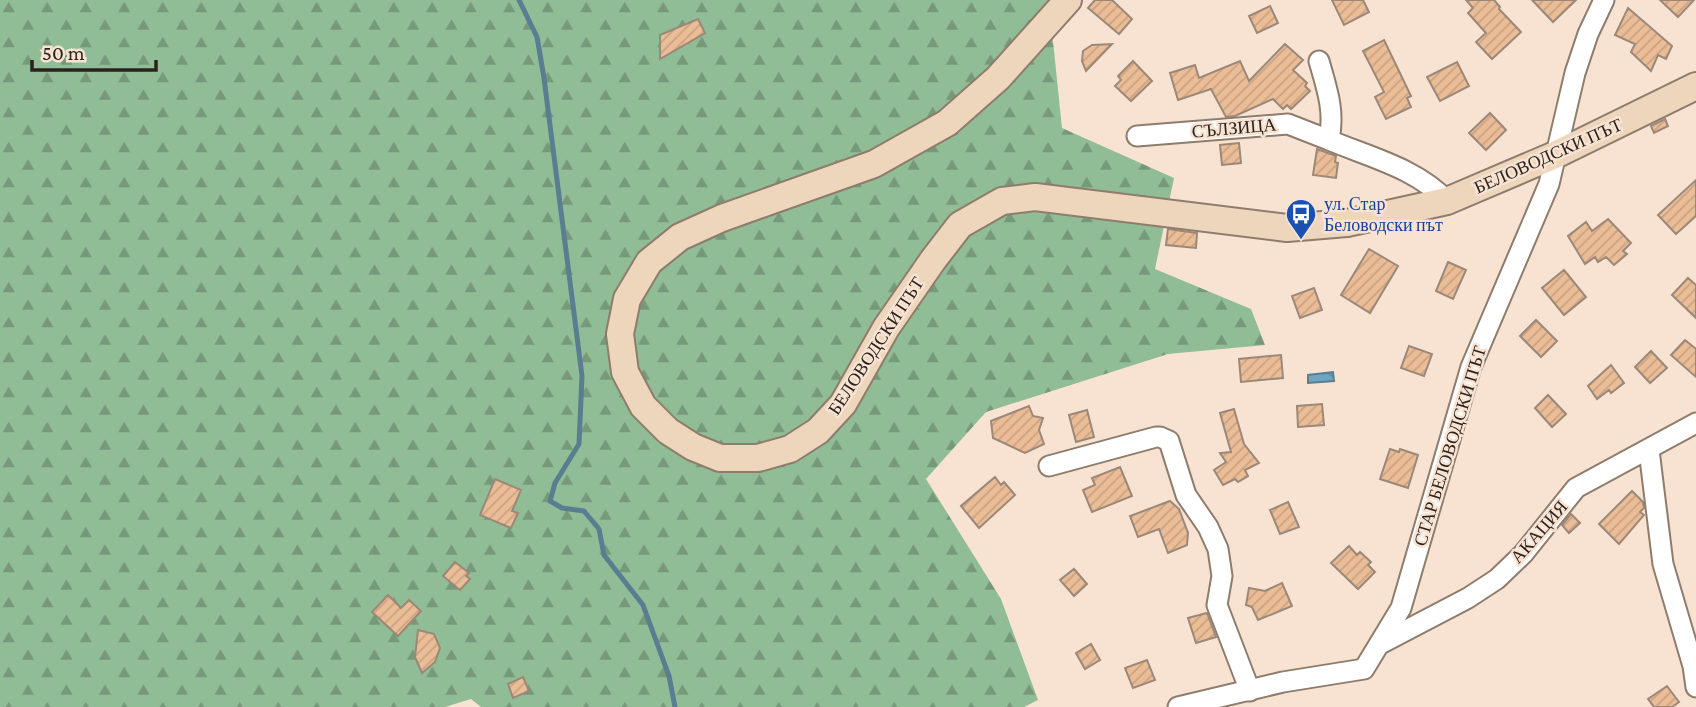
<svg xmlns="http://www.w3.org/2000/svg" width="1696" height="707" font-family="'Crimson Pro',serif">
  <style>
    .forest { fill: url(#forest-firs) }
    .water { fill: url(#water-ripples); stroke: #597e91; stroke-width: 2 }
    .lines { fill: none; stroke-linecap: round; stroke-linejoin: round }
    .stream { stroke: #597e91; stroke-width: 5 }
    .building { fill: url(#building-hatch); stroke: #9b8879; stroke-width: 2 }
    .street-casing { stroke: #8e7c6c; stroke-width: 23 }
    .secondary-casing { stroke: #8e7c6c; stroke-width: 30 }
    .street { stroke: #fff; stroke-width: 19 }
    .secondary { stroke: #edd6bc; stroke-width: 26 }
    .labels { text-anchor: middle; stroke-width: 5; stroke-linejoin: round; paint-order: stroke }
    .street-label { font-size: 18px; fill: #2a221c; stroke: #f8e3d2 }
    .transit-label { font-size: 18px; fill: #164399; stroke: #f8e3d2; text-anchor: start }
  </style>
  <defs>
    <pattern id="forest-firs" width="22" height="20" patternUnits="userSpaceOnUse" patternTransform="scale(1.75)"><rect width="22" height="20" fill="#90bd96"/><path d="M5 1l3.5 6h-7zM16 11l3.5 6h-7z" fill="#76997a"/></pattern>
    <pattern id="water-ripples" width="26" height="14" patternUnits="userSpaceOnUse" patternTransform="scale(1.75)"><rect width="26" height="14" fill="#6da6c3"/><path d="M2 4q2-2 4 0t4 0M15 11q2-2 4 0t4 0" fill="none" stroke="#5a879e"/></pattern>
    <pattern id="building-hatch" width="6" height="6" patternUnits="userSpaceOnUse" patternTransform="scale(1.75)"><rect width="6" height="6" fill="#ebbd97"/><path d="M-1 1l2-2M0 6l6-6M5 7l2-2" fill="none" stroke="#caa282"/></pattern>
  </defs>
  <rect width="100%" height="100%" fill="#f8e3d2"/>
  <path class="forest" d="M0 0H1068L1051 22 1062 128 1174 178 1155 269 1251 309 1265 345 1168 354 986 412 926 479 1001 599 1038 700 1024 707H481L471 699 445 707H0Z"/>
  <path class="water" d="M1333 372 1334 381 1308 383V375Z"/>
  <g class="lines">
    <path class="stream" d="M519 0 537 37 544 78 582 376 579 444 555 483 550 501 562 508 584 511 599 529 604 555 643 605 669 676 675 707"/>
  </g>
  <path class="building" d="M1095 0H1112L1132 19 1119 34 1088 8Z
    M1332 0H1363L1369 12 1344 25Z
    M1466 0H1494L1500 7 1499 9 1521 32 1492 59 1476 42 1486 33 1468 13 1473 8Z
    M1532 0H1576L1553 22Z
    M1660 0H1694L1678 17Z
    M1270 6 1278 23 1257 33 1249 16Z
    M1628 8 1672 46 1666 59 1658 55 1651 71 1631 52 1635 44 1615 35Z
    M698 19 705 33 660 59V35Z
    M1384 40 1411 96 1407 98 1411 107 1386 119 1375 97 1384 92 1363 51Z
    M1112 44 1086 71 1082 61 1083 51 1092 45Z
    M1285 44 1303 60 1293 70 1307 83 1305 86 1310 91 1291 109 1287 105 1283 109 1273 99 1235 116 1226 117 1211 89 1178 100 1170 73 1195 65 1199 78 1240 61 1249 81Z
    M1133 61 1152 81 1131 101 1115 86 1121 80 1118 76Z
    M1457 62 1469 86 1440 101 1427 77Z
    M1490 113 1506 130 1486 150 1469 133Z
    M1665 119 1668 126 1654 133 1651 126Z
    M1239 143 1241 163 1222 165 1220 145Z
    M1317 149 1336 156 1335 162 1338 163 1336 178 1313 175Z
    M1696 180V216L1676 234 1658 215Z
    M1608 219 1631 243 1623 251 1627 254 1614 265 1606 257 1598 262 1595 257 1585 264 1568 236 1586 222 1592 231Z
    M1168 229 1197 233 1196 248 1166 245Z
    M1369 249 1398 266 1370 313 1341 295Z
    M1448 262 1466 270 1453 299 1436 291Z
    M1564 270 1586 297 1564 315 1542 288Z
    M1688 278 1696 285V318L1672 295Z
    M1314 288 1322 310 1300 318 1292 296Z
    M1536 320 1557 341 1541 357 1520 336Z
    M1685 340 1696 349V377L1671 355Z
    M1409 346 1432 354 1424 376 1401 368Z
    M1651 351 1667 368 1650 383 1635 367Z
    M1281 355 1283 378 1241 382 1239 359Z
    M1611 365 1624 383 1611 393 1609 390 1597 399 1588 386Z
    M1548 395 1566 414 1552 427 1535 408Z
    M1322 404 1324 425 1298 427 1297 406Z
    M1029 406 1033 416 1043 418 1039 430 1044 444 1025 453 993 438 991 421Z
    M1234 409 1244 444 1259 463 1245 470 1248 476 1238 482 1235 479 1223 485 1214 470 1226 462 1220 453 1231 452 1220 413Z
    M1087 410 1094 437 1076 442 1069 415Z
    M1390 449 1399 452 1400 449 1418 455 1408 488 1380 479Z
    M1120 467 1132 496 1092 512 1083 490 1095 485 1092 478Z
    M995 477 1001 485 1004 482 1015 495 979 528 961 506Z
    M495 479 521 490 512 511 518 513 511 528 480 515Z
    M1632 491 1643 502 1644 508 1640 512 1644 515 1619 544 1599 524Z
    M1170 501 1179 509 1188 533 1187 545 1168 553 1159 529 1138 537 1130 516Z
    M1288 502 1299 527 1280 534 1270 510Z
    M1571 514 1580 523 1569 533 1562 525Z
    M1349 546 1357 555 1360 552 1371 562 1368 565 1375 572 1358 589 1331 563Z
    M455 562 469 573 466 576 470 579 460 590 443 576Z
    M1074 569 1087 584 1074 596 1060 580Z
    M1282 583 1292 606 1258 620 1252 607 1246 605 1249 588 1265 591Z
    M388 595 401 608 409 600 421 611 398 636 372 612Z
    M1207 613 1216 637 1196 643 1188 618Z
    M418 630 434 634 440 648 435 662 422 673 415 657Z
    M1091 644 1100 660 1085 669 1076 653Z
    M1147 660 1155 680 1133 688 1125 668Z
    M523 677 529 691 513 698 508 684Z
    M1667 686 1679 702 1672 707H1654L1648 699Z"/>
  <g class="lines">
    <g class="street-casing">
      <path id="street" d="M1319 61C1327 89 1335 111 1329 140 1369 157 1416 168 1447 201
        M1137 136 1288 124 1329 140
        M1649 450 1663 564 1693 666 1696 687
        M1049 466 1156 437H1160L1169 441 1186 495 1208 527 1218 549 1222 576 1217 605 1250 691
        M1382 643 1468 598 1497 579 1523 554 1576 488 1696 423
        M1178 707 1283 682 1364 669 1401 608 1471 367 1549 184 1575 73 1588 34 1604 0"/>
    </g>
    <g class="secondary-casing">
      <path id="secondary" d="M1068 0 998 78 947 123 874 164 722 218 680 237 649 262 627 299 620 334 625 372 643 406 668 431 693 447 720 458H758L790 449 818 431 843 404 886 328 933 260 960 225 1002 201 1035 197 1287 228 1347 223 1447 201 1555 155 1696 86"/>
    </g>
    <use href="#street" class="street"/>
    <use href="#secondary" class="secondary"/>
  </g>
  <defs>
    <g id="bus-pin" transform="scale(1.575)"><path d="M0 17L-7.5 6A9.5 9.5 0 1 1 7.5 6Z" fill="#1a4fb4" stroke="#f8e3d2"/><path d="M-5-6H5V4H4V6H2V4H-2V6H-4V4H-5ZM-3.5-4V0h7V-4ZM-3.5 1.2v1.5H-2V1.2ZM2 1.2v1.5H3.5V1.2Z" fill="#fff"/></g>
  </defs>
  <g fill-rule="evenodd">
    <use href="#bus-pin" x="1301" y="214"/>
  </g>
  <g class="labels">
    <g class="street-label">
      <text transform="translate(1234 128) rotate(-5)" y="6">СЪЛЗИЦА</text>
      <text transform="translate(1548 156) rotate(-24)" y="6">БЕЛОВОДСКИ ПЪТ</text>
      <text transform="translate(876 346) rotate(-57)" y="6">БЕЛОВОДСКИ ПЪТ</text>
      <text transform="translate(1450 446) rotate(-73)" y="6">СТАР БЕЛОВОДСКИ ПЪТ</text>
      <text transform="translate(1539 532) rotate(-49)" y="6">АКАЦИЯ</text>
    </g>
    <g class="transit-label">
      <text x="1324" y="210">ул. Стар<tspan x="1324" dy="21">Беловодски път</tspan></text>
    </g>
  </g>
  <path d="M32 60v10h124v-10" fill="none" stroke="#2a221c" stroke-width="3.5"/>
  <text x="42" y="60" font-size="21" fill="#2a221c" stroke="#f8e3d2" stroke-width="5" paint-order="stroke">50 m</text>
</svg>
